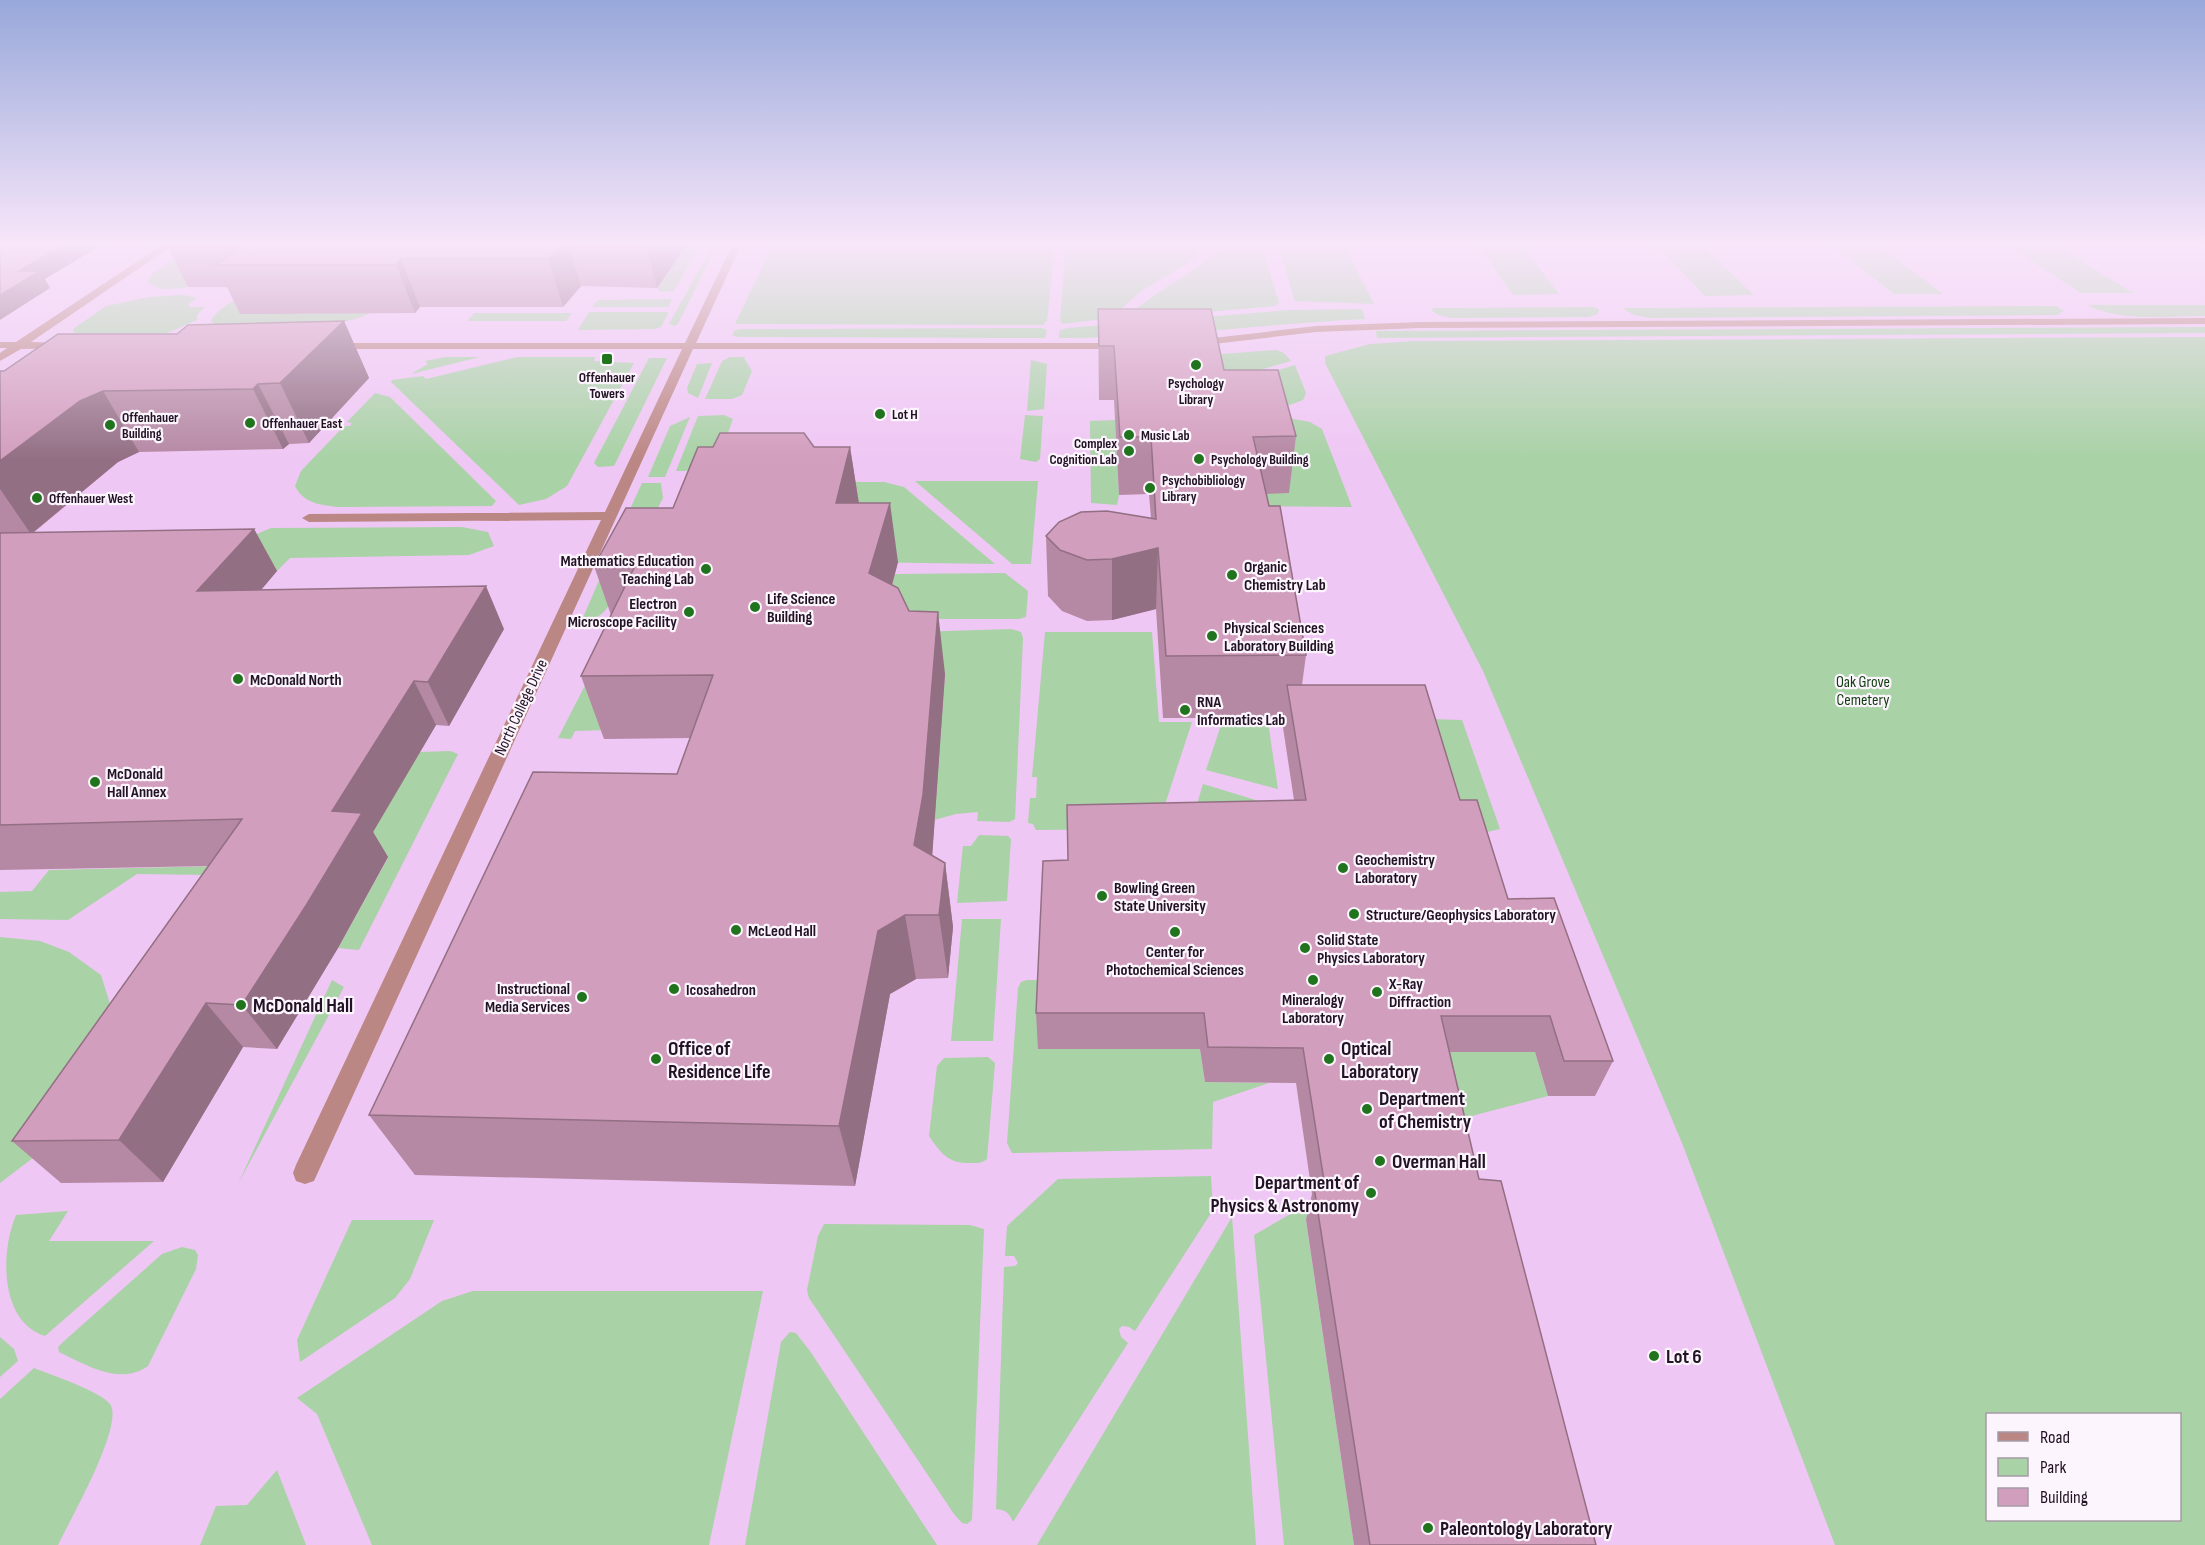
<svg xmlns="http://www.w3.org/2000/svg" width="2205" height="1545" font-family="'Sofia Sans Condensed',sans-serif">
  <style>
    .green { fill: #a9d2a6; fill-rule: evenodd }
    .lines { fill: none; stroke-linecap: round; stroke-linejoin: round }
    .minor { fill: #bb8784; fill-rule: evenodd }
    .wall { fill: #b588a3 }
    .shaded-wall { fill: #936f84 }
    .building { fill: #d29ebd; stroke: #936f84; stroke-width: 1.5 }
    .poi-dot { fill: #21741e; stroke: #fdf5fe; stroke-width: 2 }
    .labels { text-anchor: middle; stroke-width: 4.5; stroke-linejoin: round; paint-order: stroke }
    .far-poi-label { font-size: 14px; font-weight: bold; fill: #211323; stroke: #fdf5fe; text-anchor: start }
    .poi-label { font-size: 16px; font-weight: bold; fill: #211323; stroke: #fdf5fe; text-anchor: start }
    .park-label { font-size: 16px; fill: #0f3e0e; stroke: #fdf5fe }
    .street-label { font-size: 16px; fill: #211323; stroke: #fdf5fe }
    .near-poi-label { font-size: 20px; font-weight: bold; fill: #211323; stroke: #fdf5fe; text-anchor: start }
  </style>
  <rect width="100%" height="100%" fill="#efc7f4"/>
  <path class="green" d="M199 243 188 287C174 289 158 292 147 281L153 273Z
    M688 243H702L674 291 660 292 657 288Z
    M714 243H718L678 324 675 326 669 324Z
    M774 243H1055L1047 321 1043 325 735 324Z
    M1066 243H1210L1191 261 1140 292 1111 318 1063 324 1060 321Z
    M1227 243H1261L1279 303 1275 306 1130 319 1127 317C1158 289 1197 271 1227 243Z
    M1277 243H1343L1374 304 1295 301Z
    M1477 243H1520L1559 294 1513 295Z
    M1654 243H1699L1754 295 1705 296Z
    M1829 243H1875L1943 294H1894Z
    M2004 243H2052L2133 293H2081Z
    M183 295 197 298 188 304 190 307H205L197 315V320L167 333H75L73 329 106 306 149 297Z
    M240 295 241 313H370C345 329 252 327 218 329L211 321C218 308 230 305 240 295Z
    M672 299 668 307H592L598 300Z
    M2090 305H2205V316C2166 316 2124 322 2088 306Z
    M2056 306 2064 311 2057 315 1649 318 1634 315 1622 308Z
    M1593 307 1599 309 1598 314 1589 317 1451 318 1438 315 1432 311 1433 308Z
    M1362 309 1365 319C1263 324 1162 338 1059 338V331L1067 328 1290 310Z
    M589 312H669L661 327 654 329 578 330Z
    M474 313H572L566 321H467Z
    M2205 327V333L1377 338 1376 331Z
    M1042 328 1047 330 1045 338 738 337 732 335 735 330 742 329Z
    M2205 337V1545H1835L1682 1143 1483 671 1325 363V356L1370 344 1414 341ZM1988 1414H2180V1520H1988Z
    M1277 350 1284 353 1291 361 1228 379 1225 377 1221 354Z
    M445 357H480L411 374 428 364 425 361Z
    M517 357H595L594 361 634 363 567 486 546 499 519 505 391 382 392 380 423 376 426 379Z
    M730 357H746L744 358 752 371 742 395 732 399H705L722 361Z
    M649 358H667L614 466 598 467 594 463Z
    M1031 360 1047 364 1044 409 1027 411Z
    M712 363 698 398 688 393 687 388 697 364Z
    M1295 365 1306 393 1303 400 1287 406 1226 386Z
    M375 393 390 397 496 501 492 506 339 507C321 505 304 504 295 486L301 471 344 426H350L352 423 347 422Z
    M724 415 733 419 722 449 686 471H676L698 416Z
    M1025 415 1043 416 1040 459 1036 462 1020 459Z
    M690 417 665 477H648L670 426Z
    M1289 418 1310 422 1322 429 1352 507 1233 506Z
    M1115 420 1119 495 1117 505 1091 503 1090 421Z
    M915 481H1038L1031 564H1012Z
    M826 482H884L904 487 995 564 855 562 819 502Z
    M642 483H661L663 498 628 564H605Z
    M462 527 488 532 494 546 469 555 290 558 277 571 206 572 240 541 271 528Z
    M603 571 624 572C613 594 610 621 582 620Z
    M1005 573 1028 591 1026 617 1019 619H883L895 574Z
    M615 627 608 730 575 731 571 739 558 738Z
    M1011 629 1021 632 1023 638 1015 819 1009 822 977 821 978 812 956 814 934 820 945 674 882 633Z
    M1045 632H1152L1159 722H1192L1157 829 1036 830 1033 824 1028 823 1030 798H1036L1037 777H1032Z
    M1430 719 1462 720 1500 829 1466 837Z
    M1222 722H1268L1278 789 1206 770Z
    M450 751 458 754 359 950 338 948 388 858 358 855 420 752Z
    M1203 784 1279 807 1191 824Z
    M979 835 1008 836 1011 839 1007 901 957 903 963 846H971Z
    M221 866 209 875 137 874 68 920 0 919V892L32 891 49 870Z
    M962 919H1001L993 1041H951Z
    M0 937 40 941 69 952 101 975 114 1017 42 1151 0 1183Z
    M332 980 344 987 238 1184Z
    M1027 980H1042L1200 1049 1205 1082 1269 1083 1213 1102 1212 1149 1012 1153 1007 1143 1018 988 1021 982Z
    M1430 1052H1535L1548 1096 1464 1118Z
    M988 1057 995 1063 987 1159C982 1163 979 1163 973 1163 949 1164 942 1155 929 1136L937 1066 944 1058Z
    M1211 1176 1213 1210 1135 1331 1129 1327 1122 1326 1119 1329 1121 1337 1128 1343 1013 1522C1009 1512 1005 1510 996 1509L1004 1267 1015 1266 1018 1263 1014 1256H1005L1007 1226 1058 1179Z
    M1313 1201 1306 1221 1354 1545H1284L1254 1235Z
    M68 1211 49 1241H154L45 1336C0 1322 0 1253 16 1215Z
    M1232 1217 1256 1545H1037Z
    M352 1220H434L410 1279 395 1298 300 1362 297 1340Z
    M824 1224 970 1225 984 1229 972 1520 967 1524 962 1523 954 1514 809 1298 807 1290 818 1236Z
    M182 1247 195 1250 198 1255 196 1269 148 1366C120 1386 86 1365 59 1352L58 1347 63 1342 162 1254Z
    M473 1291H763L709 1545H372L317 1414 297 1398 442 1301Z
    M790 1332 796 1333 810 1351 937 1545H745L781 1342Z
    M0 1337 14 1349 18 1361 0 1377Z
    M34 1368C51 1375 100 1391 110 1404 125 1424 69 1522 58 1545H0V1399Z
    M277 1470 306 1545H200L216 1506 247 1505Z"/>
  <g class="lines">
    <path class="minor" d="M165 243H176L31 342 64 343 70 346 68 348 21 349 0 361V353L7 348H0V342H16Z
      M733 243H742L696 343H1120L1126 346 1120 349H693L314 1181 305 1184 296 1181 293 1173 296 1165 601 520 309 522 302 518 309 514 605 512 682 349H332L326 346 332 343H685Z
      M2205 318V324L1420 328 1316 332 1196 346 1190 343 1196 340 1316 326 1420 322Z"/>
  </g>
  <path class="wall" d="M166 243H688L657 288 581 286 563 307H420L415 313 240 314 227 287H188Z
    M1098 309 1224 370 1296 436 1289 493 1266 494 1306 655 1302 685 1460 800 1508 899 1613 1061 1595 1096H1548L1535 1052H1450L1479 1179 1596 1545H1354L1306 1220 1312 1194 1296 1083 1205 1082 1200 1049H1038L1036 1013 1068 860 1294 800 1282 721V718H1163L1156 609 1112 620 1087 621 1062 611 1048 596 1046 536 1151 518 1149 494 1119 495 1114 400H1099Z
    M344 321 369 378 309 443 289 444 283 449 139 452 118 462 33 533 254 529 277 571 261 590 504 629 449 726 436 725 373 832 388 857 338 948 277 1049 243 1047 163 1182 61 1183 12 1141 209 866 0 870V371H4L177 334Z
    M713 447H850L859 503 898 562 892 585 909 611 945 674 932 855 945 863 953 927 948 978 916 979 890 994 855 1186 415 1175 369 1115 677 774 690 738 604 739 581 676 611 615 594 566 673 508Z"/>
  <path class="shaded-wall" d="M67 243H105L45 279 50 288 0 320V295L19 271Z
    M564 243H568L581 286 563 307 548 259Z
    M645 243H688L657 288Z
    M401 259 420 307 415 313 396 265Z
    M344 321 369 378 309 443 280 383Z
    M258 384 289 444 283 449 253 389Z
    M103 391 139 452 118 462 31 534 0 489V461L80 401Z
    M850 447 859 505 836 503Z
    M890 503 898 562 879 634 869 573Z
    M254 529 277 571 224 634 197 591Z
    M1158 548 1156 609 1112 620V559Z
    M486 586 504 629 449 726 428 682Z
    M938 612 945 674 932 859 914 845Z
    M414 681 436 725 373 832 388 857 338 948 277 1049 242 1005 332 811Z
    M945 863 953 927 948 978 939 915Z
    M905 915 916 979 890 994 855 1186 839 1126 878 931Z
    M206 1003 243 1047 163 1182 119 1140Z"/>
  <path class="building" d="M0 243H67L19 271H40L0 295Z
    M249 243H564L548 259H401L396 265H216Z
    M1098 309H1211L1224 370H1278L1296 436 1253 437 1269 506H1280L1306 655 1166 656 1158 548 1112 559 1087 560 1060 550 1046 536 1059 522 1081 512 1107 511 1156 519 1151 437H1120L1114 346H1099Z
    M344 321 280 383 258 384 253 389 103 391 80 401 0 461V371H4L58 334H177L188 325Z
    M720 433H804L814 447H850L836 503H890L869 573 898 588 909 611 938 612 923 795 914 845 945 863 939 915H905L878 931 839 1126 369 1115 533 772 677 774 713 675 581 676 635 566H594L626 508H673L698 447H713Z
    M254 529 197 591 486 586 428 682 414 681 332 811 362 813 307 904 242 1005 206 1003 119 1140 12 1141 242 819 0 825V533Z
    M1287 685H1425L1460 800H1477L1508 899 1554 898 1613 1061H1564L1550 1016H1441L1479 1179 1501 1181 1596 1545H1370L1314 1187H1325L1303 1048 1208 1047 1204 1013H1036L1043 861 1068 860 1067 805 1306 800Z"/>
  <linearGradient id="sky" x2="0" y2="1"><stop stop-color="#98a8da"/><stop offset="0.53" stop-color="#f8e6fa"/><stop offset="1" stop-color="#f8e6fa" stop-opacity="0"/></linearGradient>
  <rect width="2205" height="459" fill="url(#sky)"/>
  <g class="poi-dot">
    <rect x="601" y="353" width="12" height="12" rx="3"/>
    <circle cx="1196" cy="365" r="6"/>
    <circle cx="880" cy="414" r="6"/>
    <circle cx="250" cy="423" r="6"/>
    <circle cx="110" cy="425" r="6"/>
    <circle cx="1129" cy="435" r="6"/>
    <circle cx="1129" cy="451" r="6"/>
    <circle cx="1199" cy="459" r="6"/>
    <circle cx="1150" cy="488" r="6"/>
    <circle cx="37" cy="498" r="6"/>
    <circle cx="706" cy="569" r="6"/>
    <circle cx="1232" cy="575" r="6"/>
    <circle cx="755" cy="607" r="6"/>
    <circle cx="689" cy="612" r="6"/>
    <circle cx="1212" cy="636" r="6"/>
    <circle cx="238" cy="679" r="6"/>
    <circle cx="1185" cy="710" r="6"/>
    <circle cx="95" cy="782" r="6"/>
    <circle cx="1343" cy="868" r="6"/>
    <circle cx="1102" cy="896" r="6"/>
    <circle cx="1354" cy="914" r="6"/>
    <circle cx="736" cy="930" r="6"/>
    <circle cx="1175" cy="932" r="6"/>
    <circle cx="1305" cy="948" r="6"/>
    <circle cx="1313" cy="980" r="6"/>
    <circle cx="674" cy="989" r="6"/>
    <circle cx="1377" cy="992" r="6"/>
    <circle cx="582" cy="997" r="6"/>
    <circle cx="241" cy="1005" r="6"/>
    <circle cx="656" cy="1059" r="6"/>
    <circle cx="1329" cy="1059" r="6"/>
    <circle cx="1367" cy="1109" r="6"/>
    <circle cx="1380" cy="1161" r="6"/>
    <circle cx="1371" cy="1193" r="6"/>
    <circle cx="1654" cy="1356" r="6"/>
    <circle cx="1428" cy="1528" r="6"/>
  </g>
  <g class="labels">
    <g class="far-poi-label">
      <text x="607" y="382" text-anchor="middle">Offenhauer<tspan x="607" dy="16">Towers</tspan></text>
      <text x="1196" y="388" text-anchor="middle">Psychology<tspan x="1196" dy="16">Library</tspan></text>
      <text x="892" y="419">Lot H</text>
      <text x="122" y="422">Offenhauer<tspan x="122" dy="16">Building</tspan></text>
      <text x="262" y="428">Offenhauer East</text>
      <text x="1141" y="440">Music Lab</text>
      <text x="1117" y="448" text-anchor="end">Complex<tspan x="1117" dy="16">Cognition Lab</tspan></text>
      <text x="1211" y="464">Psychology Building</text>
      <text x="1162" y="485">Psychobibliology<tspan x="1162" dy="16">Library</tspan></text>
      <text x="49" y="503">Offenhauer West</text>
    </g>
    <g class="poi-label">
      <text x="694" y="566" text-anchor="end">Mathematics Education<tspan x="694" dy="18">Teaching Lab</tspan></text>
      <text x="1244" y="572">Organic<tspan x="1244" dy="18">Chemistry Lab</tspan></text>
      <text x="767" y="604">Life Science<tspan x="767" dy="18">Building</tspan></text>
      <text x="677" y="609" text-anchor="end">Electron<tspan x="677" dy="18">Microscope Facility</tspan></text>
      <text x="1224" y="633">Physical Sciences<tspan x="1224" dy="18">Laboratory Building</tspan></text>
      <text x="250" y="685">McDonald North</text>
      <text x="1197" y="707">RNA<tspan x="1197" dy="18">Informatics Lab</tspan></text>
      <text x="107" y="779">McDonald<tspan x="107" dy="18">Hall Annex</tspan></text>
      <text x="1355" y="865">Geochemistry<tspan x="1355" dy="18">Laboratory</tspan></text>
      <text x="1114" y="893">Bowling Green<tspan x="1114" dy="18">State University</tspan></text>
      <text x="1366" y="920">Structure/Geophysics Laboratory</text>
      <text x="748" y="936">McLeod Hall</text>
      <text x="1317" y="945">Solid State<tspan x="1317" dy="18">Physics Laboratory</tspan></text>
      <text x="1175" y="957" text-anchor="middle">Center for<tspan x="1175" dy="18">Photochemical Sciences</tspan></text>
      <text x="1389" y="989">X-Ray<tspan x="1389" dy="18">Diffraction</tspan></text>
      <text x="570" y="994" text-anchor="end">Instructional<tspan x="570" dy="18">Media Services</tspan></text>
      <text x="686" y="995">Icosahedron</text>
      <text x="1313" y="1005" text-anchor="middle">Mineralogy<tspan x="1313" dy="18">Laboratory</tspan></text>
    </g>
    <g class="park-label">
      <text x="1863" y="687">Oak Grove<tspan x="1863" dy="18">Cemetery</tspan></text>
    </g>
    <g class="street-label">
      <text transform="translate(520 707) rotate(-65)" y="6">North College Drive</text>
    </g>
    <g class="near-poi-label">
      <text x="253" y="1012">McDonald Hall</text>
      <text x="668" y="1055">Office of<tspan x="668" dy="23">Residence Life</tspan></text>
      <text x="1341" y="1055">Optical<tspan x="1341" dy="23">Laboratory</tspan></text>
      <text x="1379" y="1105">Department<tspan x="1379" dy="23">of Chemistry</tspan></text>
      <text x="1392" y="1168">Overman Hall</text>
      <text x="1359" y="1189" text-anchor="end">Department of<tspan x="1359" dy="23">Physics &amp; Astronomy</tspan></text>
      <text x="1666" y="1363">Lot 6</text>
      <text x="1440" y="1535">Paleontology Laboratory</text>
    </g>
  </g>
  <rect x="1986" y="1413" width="195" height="108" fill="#fdf5fe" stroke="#a59ba6" stroke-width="1.5"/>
  <rect x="1998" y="1432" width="30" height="9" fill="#bb8784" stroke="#a59ba6" stroke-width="1.5"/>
  <text x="2040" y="1443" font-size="18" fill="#211323">Road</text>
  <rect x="1998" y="1458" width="30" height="18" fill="#a9d2a6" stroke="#a59ba6" stroke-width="1.5"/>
  <text x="2040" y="1473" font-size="18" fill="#211323">Park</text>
  <rect x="1998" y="1488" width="30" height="18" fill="#d29ebd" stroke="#a59ba6" stroke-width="1.5"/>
  <text x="2040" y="1503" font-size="18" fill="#211323">Building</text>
</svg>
